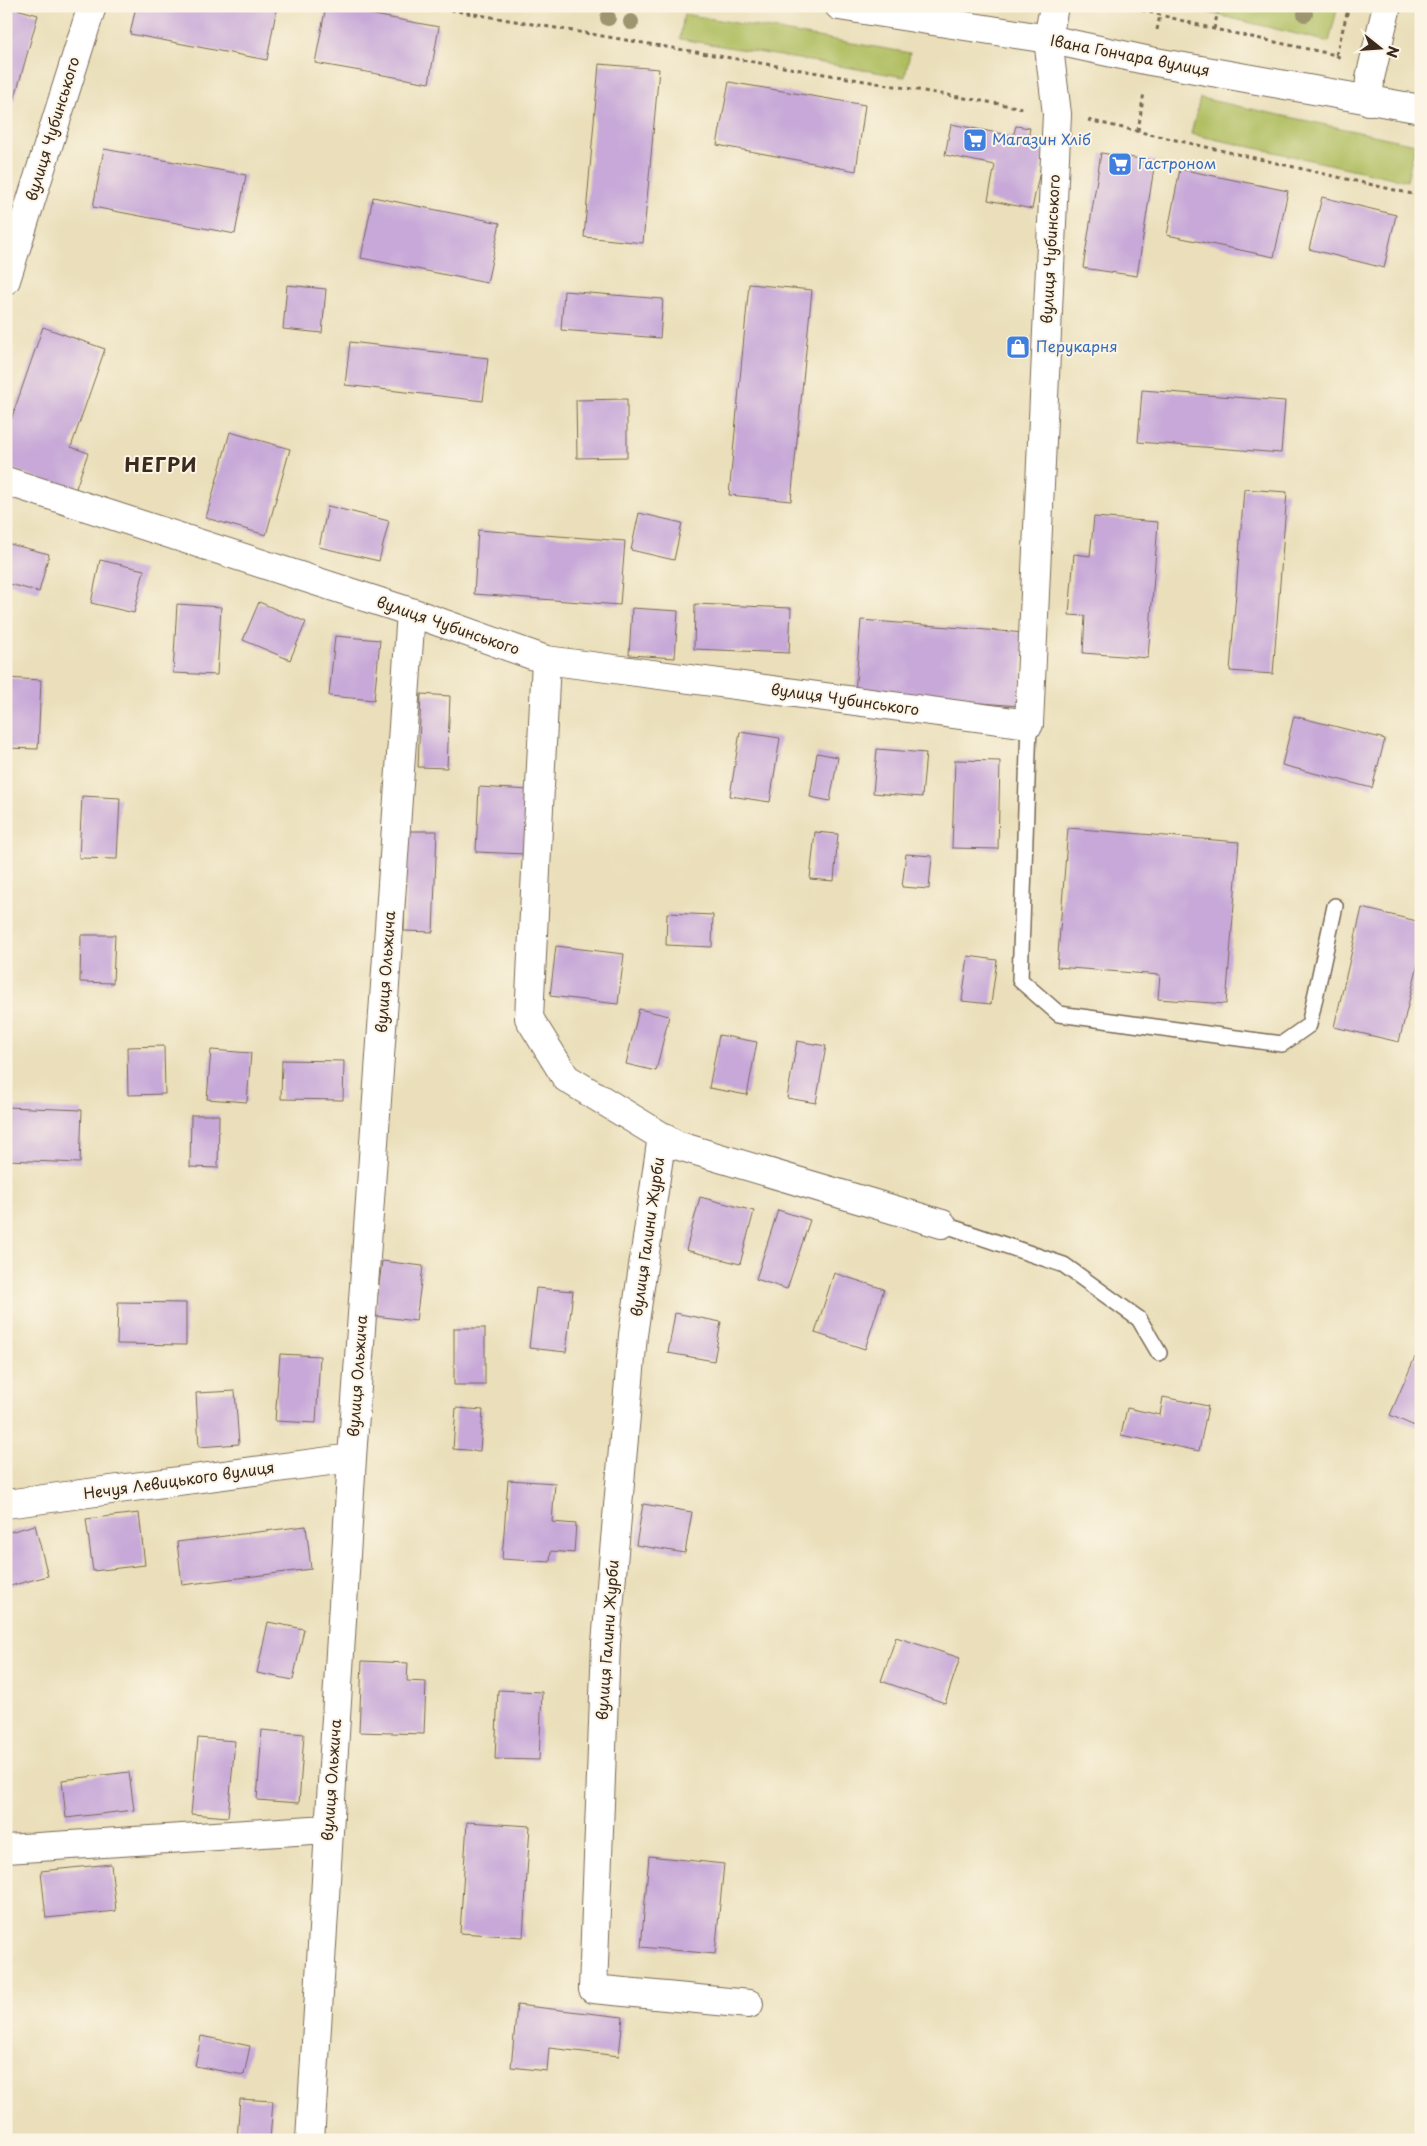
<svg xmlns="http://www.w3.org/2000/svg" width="1427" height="2146" font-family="'Playpen Sans',sans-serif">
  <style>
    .green { fill: #afbd5f; stroke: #75743e }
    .building { fill: #c7a8d8 }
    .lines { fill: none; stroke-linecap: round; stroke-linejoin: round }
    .lane-casing { stroke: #786955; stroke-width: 18 }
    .street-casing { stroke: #786955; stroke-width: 30 }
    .secondary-casing { stroke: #786955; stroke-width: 30 }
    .path { stroke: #786955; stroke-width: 3; stroke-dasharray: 4 4; stroke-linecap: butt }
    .lane { stroke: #fff; stroke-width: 15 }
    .street { stroke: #fff; stroke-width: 28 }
    .secondary { stroke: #fff; stroke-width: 28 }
    .tree { fill: #9d946f }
    .labels { text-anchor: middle; stroke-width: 4; stroke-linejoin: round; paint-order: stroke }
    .street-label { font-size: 15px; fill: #3b2a1e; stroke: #fcf5e5 }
    .shop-label { font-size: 15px; fill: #366cbe; stroke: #fcf5e5; text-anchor: start }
    .district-label { font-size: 20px; font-weight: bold; letter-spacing: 1px; fill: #3b2a1e; stroke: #fcf5e5 }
  </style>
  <rect width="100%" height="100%" fill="#fcf5e5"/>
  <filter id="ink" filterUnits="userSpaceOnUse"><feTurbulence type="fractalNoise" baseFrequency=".02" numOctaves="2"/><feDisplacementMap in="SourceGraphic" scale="10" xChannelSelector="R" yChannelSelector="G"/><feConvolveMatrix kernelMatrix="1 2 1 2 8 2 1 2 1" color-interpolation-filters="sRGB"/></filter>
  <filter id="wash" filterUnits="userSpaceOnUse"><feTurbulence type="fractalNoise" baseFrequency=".0096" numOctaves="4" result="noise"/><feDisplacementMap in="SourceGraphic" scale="20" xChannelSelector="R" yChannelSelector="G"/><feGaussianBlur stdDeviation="1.12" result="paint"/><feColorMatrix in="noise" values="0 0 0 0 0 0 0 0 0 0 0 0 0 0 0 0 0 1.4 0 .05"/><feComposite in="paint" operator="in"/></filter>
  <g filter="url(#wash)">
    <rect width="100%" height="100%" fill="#eadfba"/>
    <path class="green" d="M1181 6H1338L1329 42Z
      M684 14 910 53 905 77 680 39Z
      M1200 98 1415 144 1407 181 1191 134Z"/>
    <g id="blocks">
      <path class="building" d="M6 6 38 15 14 101 6 98Z
        M136 6H277L267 60 130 34Z
        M326 6 439 27 429 83 315 63Z
        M599 64 659 69 643 243 584 237Z
        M729 82 865 105 856 171 717 145Z
        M951 124 1013 136 1016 126 1030 128 1028 138 1046 142 1032 209 988 200 995 165 945 155Z
        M104 149 246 175 235 234 93 207Z
        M1101 153 1155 161 1137 276 1083 268Z
        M1180 169 1288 191 1274 257 1167 235Z
        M373 197 500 223 487 283 361 258Z
        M1322 197 1396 215 1384 268 1309 249Z
        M749 284 812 290 791 501 729 495Z
        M287 285 326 289 322 333 283 329Z
        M564 291 663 299 660 338 561 330Z
        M43 327 105 349 71 447 88 453 75 491 6 467V434Z
        M350 342 488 358 483 401 345 385Z
        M1142 390 1285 401 1281 453 1138 442Z
        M627 399V457L577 458 576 400Z
        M230 432 290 449 266 535 206 518Z
        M1244 489 1287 492 1273 674 1230 671Z
        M328 506 389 521 379 561 319 547Z
        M639 513 682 523 674 560 631 550Z
        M1094 517 1158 522 1148 658 1083 653 1085 616 1069 615 1074 554 1090 556Z
        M478 530 625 541 620 605 474 594Z
        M6 543 49 554 39 592 6 583Z
        M100 560 144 570 134 613 91 603Z
        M259 602 306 622 290 660 243 640Z
        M177 604 221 607 217 675 173 673Z
        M695 604 791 608 789 653 694 649Z
        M632 608 678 611 675 658 629 655Z
        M861 620 1025 633 1019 706 855 693Z
        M335 636 380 640 374 700 329 696Z
        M6 678 41 680 38 749 6 748Z
        M421 694 450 696 447 768 418 767Z
        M1294 716 1385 739 1372 788 1282 765Z
        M740 732 780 738 770 802 730 796Z
        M877 749 926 753 922 797 873 793Z
        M817 753 838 757 830 801 810 797Z
        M955 760 1000 761 998 849 952 848Z
        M479 787 529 790 526 854 476 852Z
        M82 796 120 798 117 859 79 858Z
        M1068 828 1239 842 1226 1004 1158 999 1160 975 1057 967Z
        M407 831H437L433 932 404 931Z
        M815 832 838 834 834 881 810 879Z
        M906 854 932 856 929 889 902 887Z
        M1362 908 1421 922V952L1399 1042 1334 1027Z
        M667 913 713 915 712 947 666 945Z
        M81 935H115L113 983 80 982Z
        M556 946 624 954 618 1004 550 996Z
        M968 956 997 960 991 1004 962 1001Z
        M639 1009 669 1016 656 1071 626 1064Z
        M719 1035 757 1042 747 1095 709 1088Z
        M797 1041 826 1046 816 1103 787 1098Z
        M164 1046 165 1094 128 1095 127 1047Z
        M211 1050 251 1053 247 1102 207 1099Z
        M282 1060 344 1061 343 1100 281 1099Z
        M6 1107 82 1110 80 1163 6 1160Z
        M191 1115H219L218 1168 190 1167Z
        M700 1197 754 1211 740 1264 686 1250Z
        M778 1210 810 1220 787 1289 756 1279Z
        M382 1261 423 1266 416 1321 375 1316Z
        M834 1273 884 1289 865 1349 815 1333Z
        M536 1288 573 1291 566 1352 529 1348Z
        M118 1302 186 1303V1345L117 1344Z
        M675 1313 721 1322 714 1361 668 1353Z
        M454 1328H485V1385H454Z
        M280 1354 320 1356 316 1423 275 1421Z
        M1415 1357 1421 1359V1429L1390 1415Z
        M235 1391 239 1444 199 1447 196 1393Z
        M1163 1397 1208 1406 1199 1451 1121 1435 1127 1408 1160 1415Z
        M456 1408 483 1410 480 1451 453 1449Z
        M508 1480 555 1483 552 1522 576 1524 574 1553 551 1551 550 1562 502 1559Z
        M643 1504 692 1512 685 1553 636 1545Z
        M139 1513 145 1565 93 1571 86 1519Z
        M35 1525 48 1576 6 1587V1533Z
        M306 1526 311 1569 182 1585 177 1542Z
        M268 1622 304 1629 293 1680 257 1673Z
        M896 1637 960 1658 945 1703 881 1681Z
        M362 1661 408 1663 407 1681 426 1682 424 1734 359 1732Z
        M498 1690 542 1692 539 1760 495 1759Z
        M262 1730 304 1734 299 1803 257 1800Z
        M198 1738 235 1741 228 1817 191 1814Z
        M129 1772 134 1810 66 1818 62 1780Z
        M467 1822 530 1826 523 1937 460 1933Z
        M649 1856 724 1864 715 1954 641 1947Z
        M111 1864 116 1911 46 1918 41 1871Z
        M517 2005 623 2017 619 2056 549 2048 547 2071 511 2067Z
        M201 2036 250 2046 244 2075 195 2066Z
        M240 2099 273 2101 270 2140H237Z"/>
    </g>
  </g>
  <g filter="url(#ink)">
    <use href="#blocks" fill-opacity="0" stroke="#786955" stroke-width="1"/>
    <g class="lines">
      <g class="lane-casing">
        <path id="lane" d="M1029 724 1020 980 1059 1014 1282 1044 1309 1025 1335 906
          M942 1224 1064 1265 1139 1319 1159 1353"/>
      </g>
      <g class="street-casing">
        <path id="street" d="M1369 101 1370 78 1387 6
          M6 280 92 6
          M6 481 411 612 546 660 1029 724 1057 114 1048 39 1054 6
          M546 660 529 1018 566 1078 676 1145 942 1224
          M662 1136 633 1335 606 1643 593 1989 749 2004
          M6 1504 352 1458
          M6 1849 328 1829
          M310 2140 352 1458 411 612"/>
      </g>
      <g class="secondary-casing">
        <path id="secondary" d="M839 6 1048 39 1150 61 1421 109"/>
      </g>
      <path class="path" d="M427 6 1023 108
        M1126 6 1214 29 1336 55 1342 59
        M1214 29 1219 6
        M1157 30 1160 15
        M1336 55 1349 6
        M1088 120 1421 196
        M1138 131 1144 92"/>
      <use href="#lane" class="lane"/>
      <use href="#street" class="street"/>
      <use href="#secondary" class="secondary"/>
    </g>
    <g class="tree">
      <circle cx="1305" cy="14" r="8"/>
      <circle cx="608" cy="18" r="8"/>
      <circle cx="631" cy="22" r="8"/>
    </g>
  </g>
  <defs>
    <g id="supermarket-square" transform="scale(1.25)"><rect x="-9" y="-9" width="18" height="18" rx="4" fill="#3f7fe0" stroke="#fcf5e5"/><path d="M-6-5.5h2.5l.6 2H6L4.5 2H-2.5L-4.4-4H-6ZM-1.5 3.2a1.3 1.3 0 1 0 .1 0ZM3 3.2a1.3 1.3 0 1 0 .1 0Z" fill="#fff"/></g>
    <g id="shop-square" transform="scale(1.25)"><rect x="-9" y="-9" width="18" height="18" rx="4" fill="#3f7fe0" stroke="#fcf5e5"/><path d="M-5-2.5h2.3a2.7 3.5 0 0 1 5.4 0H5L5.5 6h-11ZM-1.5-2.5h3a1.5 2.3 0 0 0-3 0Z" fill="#fff"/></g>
  </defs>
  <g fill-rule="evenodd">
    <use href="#supermarket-square" x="975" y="140"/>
    <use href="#supermarket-square" x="1120" y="164"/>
    <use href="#shop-square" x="1018" y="347"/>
  </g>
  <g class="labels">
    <g class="street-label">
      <text transform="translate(1130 56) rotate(11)" y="5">Івана Гончара вулиця</text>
      <text transform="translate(53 129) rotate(-73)" y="5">вулиця Чубинського</text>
      <text transform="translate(1051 249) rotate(-87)" y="5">вулиця Чубинського</text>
      <text transform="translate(448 626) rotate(19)" y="5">вулиця Чубинського</text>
      <text transform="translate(845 700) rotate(8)" y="5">вулиця Чубинського</text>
      <text transform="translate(386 972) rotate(-86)" y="5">вулиця Ольжича</text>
      <text transform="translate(648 1237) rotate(-82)" y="5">вулиця Галини Журби</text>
      <text transform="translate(358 1376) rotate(-86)" y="5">вулиця Ольжича</text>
      <text transform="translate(179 1481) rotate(-8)" y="5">Нечуя Левицького вулиця</text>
      <text transform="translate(608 1640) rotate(-86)" y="5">вулиця Галини Журби</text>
      <text transform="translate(332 1780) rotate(-86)" y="5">вулиця Ольжича</text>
    </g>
    <g class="shop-label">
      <text x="992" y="145">Магазин Хліб</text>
      <text x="1138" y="169">Гастроном</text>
      <text x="1036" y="352">Перукарня</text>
    </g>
    <g class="district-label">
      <text x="161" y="472">НЕГРИ</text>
    </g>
  </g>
  <rect width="1427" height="2146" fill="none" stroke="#fcf5e5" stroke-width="25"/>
  <g transform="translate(1380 48) rotate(107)" stroke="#fcf5e5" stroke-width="4" paint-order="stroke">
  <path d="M0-4L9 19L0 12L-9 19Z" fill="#3b2a1e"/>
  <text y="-8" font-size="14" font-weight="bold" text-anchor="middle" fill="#3b2a1e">N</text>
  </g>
</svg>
